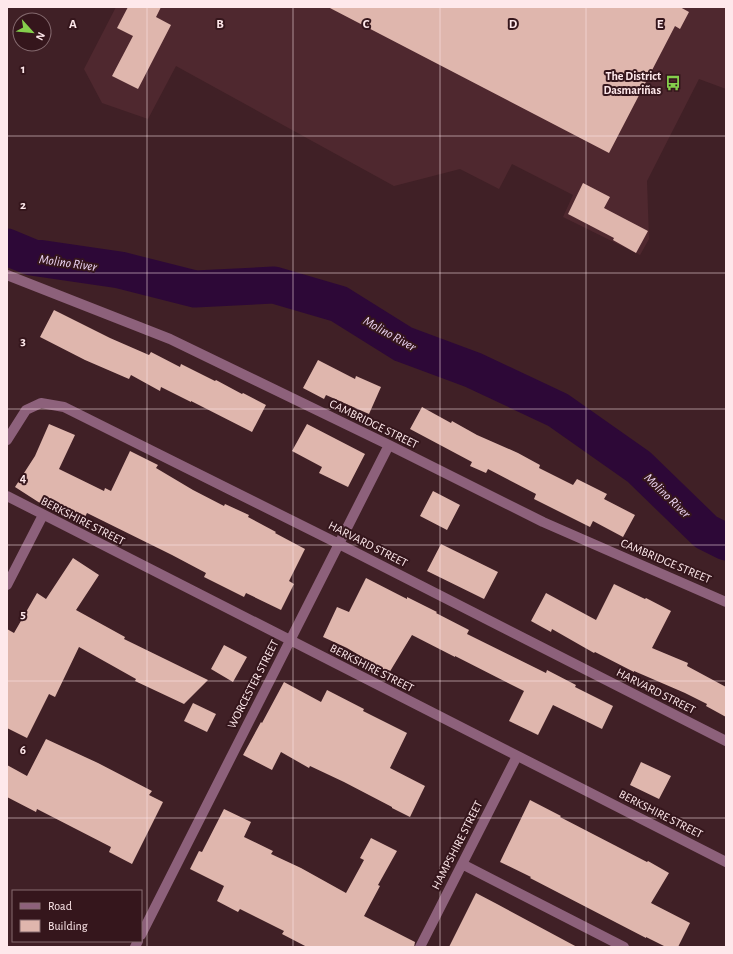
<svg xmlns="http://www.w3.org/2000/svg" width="733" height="954" font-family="'Alegreya Sans',sans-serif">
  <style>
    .built { fill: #4f282f }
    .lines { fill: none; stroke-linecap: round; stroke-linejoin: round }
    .river { stroke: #2d0837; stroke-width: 37 }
    .building { fill: #dfb6ad }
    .minor { stroke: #8d617b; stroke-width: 10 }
    .grid { fill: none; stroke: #fee8eb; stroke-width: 1; stroke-opacity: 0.55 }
    .labels { text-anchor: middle; stroke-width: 4; stroke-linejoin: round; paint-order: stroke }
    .poi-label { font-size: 12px; font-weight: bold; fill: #fee8eb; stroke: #35161c; text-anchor: end }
    .street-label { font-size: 12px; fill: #fee8eb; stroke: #35161c }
    .water-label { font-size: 13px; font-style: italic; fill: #f0d8f7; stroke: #35161c }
    .grid-label { font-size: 13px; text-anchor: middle; font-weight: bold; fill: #fee8eb; stroke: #35161c; stroke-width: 4; stroke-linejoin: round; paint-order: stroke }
  </style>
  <rect width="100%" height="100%" fill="#402026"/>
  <path class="built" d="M116 7H726V89L699 79 647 181 649 239 640 255 563 217 573 195 512 164 499 189 460 169 394 186 176 66 148 119 102 103 84 69Z"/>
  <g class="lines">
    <path class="river" d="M7 247 31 257 120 270 195 289 274 285 339 304 403 344 473 370 558 410 639 467 706 532 726 542"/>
  </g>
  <path class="building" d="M128 7H161L156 17 171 25 138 89 112 76 133 36 117 28Z
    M328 7H680L689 12 680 29 675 26 609 153Z
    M583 183 610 197 604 208 648 231 636 253 613 240 614 238 568 214Z
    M54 310 110 338 149 355 151 352 180 367 181 364 215 381 216 380 242 394 243 393 266 405 252 432 191 401V402L161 387 160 391 131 375 129 379 85 360 40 337Z
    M318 360 355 379 356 376 381 387 369 414 326 395 324 399 303 388Z
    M422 407 451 423 452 421 477 435 518 453 540 465 539 468 573 485 577 479 607 494 604 499 635 515 623 537 593 521 590 527 534 499 536 494 488 469 486 473 470 466 472 462 410 429Z
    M49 424 75 435 59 469 104 491 105 488 111 491 130 451 158 465 156 468 193 490 224 506 225 504 249 515 248 517 276 532 275 533 305 549 289 581 294 584 281 610 246 593 244 597 204 577 206 573 172 555 87 513 85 517 48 499 43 505 15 487 35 456Z
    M307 424 365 454 348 487 319 473 322 467 292 451Z
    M433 491 460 505 447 530 420 516Z
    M441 544 498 572 484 599 427 571Z
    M73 558 99 575 76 610 125 637 124 639 208 680 184 704 135 681 136 679 79 647 55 697 49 694 27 738 7 728V629L14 633 37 593 46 599Z
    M366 578 407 599V597L437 612 436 613 469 630 467 634 546 673 547 670 576 685 575 687 613 706 602 729 553 705 538 735 509 721 524 691 455 656V657L412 635 389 673 347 648 323 637 337 607 349 612Z
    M614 584 645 599 646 598 671 611 652 648 688 663 687 666 726 687V717L706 706 707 704 685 693 634 671V672L595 652 594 653 552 629 551 632 531 621 546 593 596 620Z
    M224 645 247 657 233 682 211 669Z
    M284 682 321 702 327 690 364 709 363 711 407 733 390 768 425 786 410 817 392 808V807L344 782 310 766 309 768 281 752 272 770 243 755 261 722 262 723Z
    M193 703 216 714 207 732 184 721Z
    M46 739 98 763 152 791 149 795 163 802 132 864 109 852 111 847 37 809 36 812 7 797V765L27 776Z
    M641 762 671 776 659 799 630 785Z
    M530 800 561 816 560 817 647 862 648 861 669 873 651 903 690 923 678 947H666L646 937V938L530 878 531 877 500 862Z
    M224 809 251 822 244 837 273 851 271 854 301 868 346 893 364 860 360 858 371 838 397 851 378 885 380 886 364 916 415 942 414 947H307L282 934 284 931 240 909 238 912 217 901 224 886 190 869 199 851 202 852Z
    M476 893 497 904 577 947H449Z"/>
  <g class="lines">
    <path class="minor" d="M7 275 170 339 389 445 543 522 726 602
      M7 440 26 410 41 403 64 407 339 544 726 741
      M7 496 726 862
      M7 585 43 515
      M462 864 624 947
      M141 935 389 445
      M135 947 138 941
      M420 947 517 756"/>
  </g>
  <path class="grid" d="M147 7V947M293 7V947M440 7V947M586 7V947M7 136H726M7 273H726M7 409H726M7 545H726M7 681H726M7 818H726"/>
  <defs>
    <g id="bus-bare" transform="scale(1.2)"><path d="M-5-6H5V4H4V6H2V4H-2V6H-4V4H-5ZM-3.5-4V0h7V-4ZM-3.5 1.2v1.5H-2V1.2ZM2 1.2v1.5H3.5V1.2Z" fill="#85cf4c" stroke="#35161c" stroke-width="2.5" paint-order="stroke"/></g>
  </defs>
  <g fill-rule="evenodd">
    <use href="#bus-bare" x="673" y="83"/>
  </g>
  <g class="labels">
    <g class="poi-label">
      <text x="661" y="80">The District<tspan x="661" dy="14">Dasmariñas</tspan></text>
    </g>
    <g class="street-label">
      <text transform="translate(374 424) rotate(26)" y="4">CAMBRIDGE STREET</text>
      <text transform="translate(83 521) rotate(27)" y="4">BERKSHIRE STREET</text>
      <text transform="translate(368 544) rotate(27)" y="4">HARVARD STREET</text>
      <text transform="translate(666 561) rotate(23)" y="4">CAMBRIDGE STREET</text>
      <text transform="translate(372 668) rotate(27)" y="4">BERKSHIRE STREET</text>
      <text transform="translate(253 684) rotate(-63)" y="4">WORCESTER STREET</text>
      <text transform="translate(656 691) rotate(27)" y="4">HARVARD STREET</text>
      <text transform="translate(661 814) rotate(27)" y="4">BERKSHIRE STREET</text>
      <text transform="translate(457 845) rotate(-63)" y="4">HAMPSHIRE STREET</text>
    </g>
    <g class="water-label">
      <text transform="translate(68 262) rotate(8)" y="5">Molino River</text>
      <text transform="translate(390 333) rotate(29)" y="5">Molino River</text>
      <text transform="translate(668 495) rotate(44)" y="5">Molino River</text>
    </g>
  </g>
  <g class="grid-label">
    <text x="73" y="28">A</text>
    <text x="220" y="28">B</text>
    <text x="366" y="28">C</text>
    <text x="513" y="28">D</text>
    <text x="660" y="28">E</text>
    <text x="23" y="73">1</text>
    <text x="23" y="209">2</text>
    <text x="23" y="345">3</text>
    <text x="23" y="482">4</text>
    <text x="23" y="618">5</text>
    <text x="23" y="754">6</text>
  </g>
  <rect width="733" height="954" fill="none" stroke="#fee8eb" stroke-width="16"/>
  <rect x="12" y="890" width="130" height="52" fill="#35161c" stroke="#856a6f"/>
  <rect x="20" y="903" width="20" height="6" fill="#8d617b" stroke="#856a6f"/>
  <text x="48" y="910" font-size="12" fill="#fee8eb">Road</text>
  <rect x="20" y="920" width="20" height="12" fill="#dfb6ad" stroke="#856a6f"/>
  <text x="48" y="930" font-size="12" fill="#fee8eb">Building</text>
  <g transform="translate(32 32) rotate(117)"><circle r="19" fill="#35161c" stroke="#856a6f"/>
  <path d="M0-3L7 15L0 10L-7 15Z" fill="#85cf4c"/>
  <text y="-6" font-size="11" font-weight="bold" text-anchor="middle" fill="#fee8eb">N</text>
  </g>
</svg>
